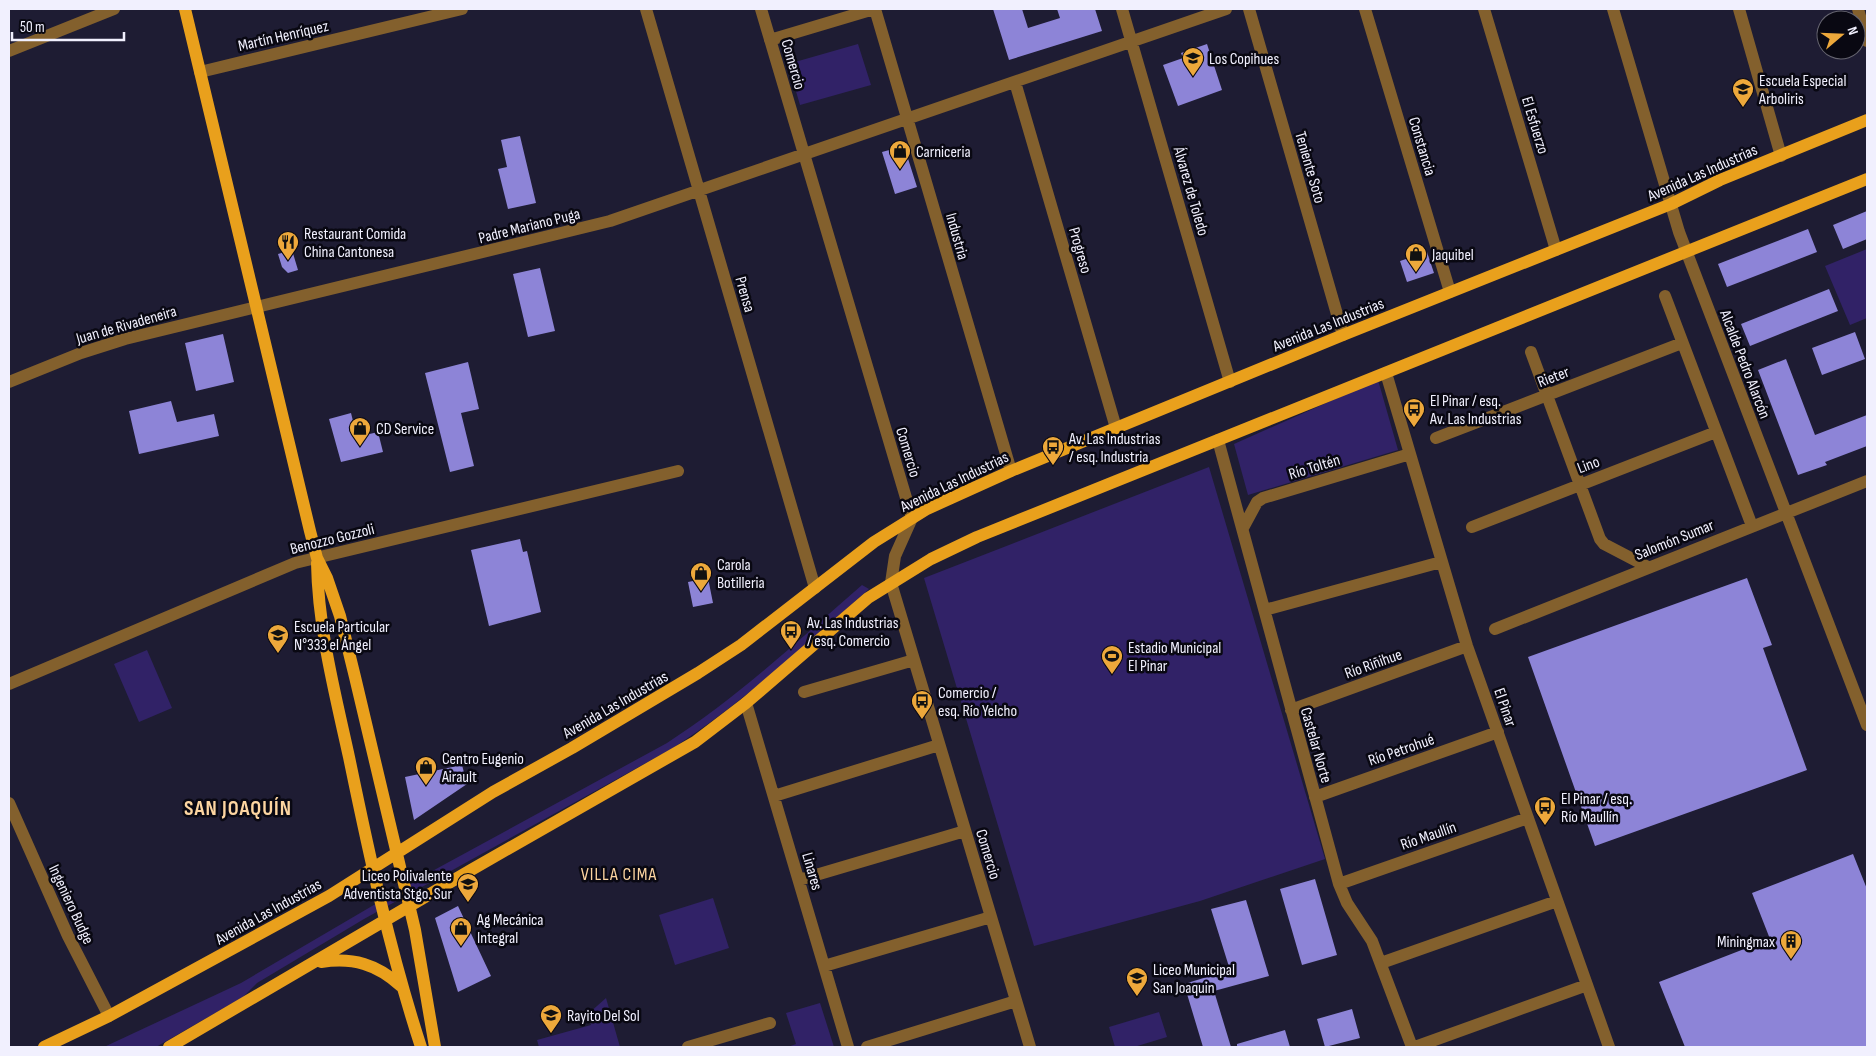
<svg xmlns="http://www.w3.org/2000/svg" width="1876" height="1056" font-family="'Sofia Sans Condensed',sans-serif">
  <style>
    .green { fill: #312267 }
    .building { fill: #8d84d7 }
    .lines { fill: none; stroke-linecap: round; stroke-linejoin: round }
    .minor { stroke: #83602d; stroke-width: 12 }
    .major { stroke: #e9a01c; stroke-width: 12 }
    .labels { text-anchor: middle; stroke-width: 5; stroke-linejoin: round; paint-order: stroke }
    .street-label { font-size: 16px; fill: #f1f0fe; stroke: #090812 }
    .poi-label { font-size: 16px; fill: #f1f0fe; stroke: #090812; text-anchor: start }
    .neighbourhood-label { font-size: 18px; letter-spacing: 1px; fill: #fdd5a1; stroke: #090812 }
    .district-label { font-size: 21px; font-weight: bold; letter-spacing: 1px; fill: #fdd5a1; stroke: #090812 }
  </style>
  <rect width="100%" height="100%" fill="#1e1c33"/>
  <path class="green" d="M858 44 871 85 800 105 788 64Z
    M1867 249V318L1850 325 1825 266Z
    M1378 380 1398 450 1248 495 1234 444Z
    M1209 467 1325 859 1200 901 1034 946 924 578Z
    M862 585 869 589C805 645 744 702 673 748L364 919 257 983 243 997 156 1047H104L241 983 425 875 667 743C737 698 799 640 862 585Z
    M147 650 172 708 139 722 114 664Z
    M713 898 729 948 675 965 659 915Z
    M606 998 620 1047H539L537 1040 591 1025 588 1014Z
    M820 1003 834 1047H788L796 1044 786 1013Z
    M1159 1012 1167 1037 1134 1047H1115L1109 1027Z"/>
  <path class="building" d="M993 9H1022L1028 28 1060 18 1057 9H1095L1102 31 1009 60Z
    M1207 44 1222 90 1178 106 1163 65 1183 58 1181 53Z
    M520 136 536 203 508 209 498 169 507 167 501 140Z
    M904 146 917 187 895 194 882 152Z
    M1867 211V239L1843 249 1833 225Z
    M1808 229 1817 252 1727 287 1718 264Z
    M292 250 298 270 288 273 282 267 278 254Z
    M1427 252 1434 273 1407 282 1400 261Z
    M540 268 555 331 528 337 513 274Z
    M1829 289 1838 311 1750 346 1741 324Z
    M1855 332 1865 359 1822 375 1812 348Z
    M223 334 234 382 196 391 185 343Z
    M1786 359 1815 435 1867 415V446L1825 462 1827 465 1798 475 1758 370Z
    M468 362 479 409 461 413 474 466 450 472 425 373Z
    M171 401 177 422 214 414 219 436 139 454 129 411Z
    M351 413 357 437 378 432 383 452 341 462 329 419Z
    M520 539 523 552 527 551 541 612 489 626 471 550Z
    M708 578 713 603 693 607 688 582Z
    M1747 578 1772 645 1763 648 1807 770 1595 846 1528 657Z
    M462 765 467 784 414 820 405 777Z
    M1853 854 1867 889V1047H1685L1659 982 1770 939 1752 893Z
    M1315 879 1337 955 1302 965 1280 889Z
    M1246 900 1269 976 1214 991 1231 1047H1203L1184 984 1230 970 1211 909Z
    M458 906 491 976 458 992 435 918Z
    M1352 1009 1360 1038 1325 1047 1317 1019Z
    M1285 1030 1290 1047H1237V1044Z"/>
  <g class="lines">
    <path class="minor" d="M646 9 815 588
      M761 9 912 518 895 556 891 583 1030 1047
      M875 9 1011 471
      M1122 9 1230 382
      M1249 9 1343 335
      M1365 9 1450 292
      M1484 9 1556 250
      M1613 9 1679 232 1867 725
      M1739 9 1781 156
      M1858 9 1867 41
      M770 40 874 9
      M9 51 114 9
      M200 72 462 9
      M1015 82 1116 428
      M1665 296 1752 526
      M1531 352 1600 539 1604 544 1648 567
      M1386 373 1467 646 1609 1047
      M9 382 81 353 125 339 610 221 1226 9
      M1436 438 1682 343
      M1218 440 1339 884 1347 903 1372 941 1412 1047
      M1472 527 1716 432
      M1243 528 1257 502 1263 498 1410 454
      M1265 610 1441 562
      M1495 629 1867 481
      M9 684 295 563 678 471
      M804 692 914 660
      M746 703 848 1047
      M1291 710 1467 646
      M774 796 939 745
      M1315 797 1498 732
      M9 803 68 936 109 1016
      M799 880 965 831
      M1339 884 1528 818
      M1381 963 1557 901
      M824 966 991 917
      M688 1047 770 1023
      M867 1047 1016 1001
      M1415 1047 1587 985"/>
    <path class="major" d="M185 9 310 531 317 558 327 578 340 616 355 677 415 930 435 1047
      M317 563C318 628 335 693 349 757 369 854 390 952 421 1047
      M321 962C353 957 377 964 401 986
      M44 1047 109 1016 329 896 493 792 572 748 698 673 741 645 874 542 927 509 1011 471 1343 335 1671 204 1720 180 1867 120
      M169 1047 471 870 695 742 746 703 868 598 931 559 977 537 1867 179"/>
  </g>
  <defs>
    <g id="school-pin" transform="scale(1.125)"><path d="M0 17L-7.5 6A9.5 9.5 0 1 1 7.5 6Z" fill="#eda83b" stroke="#090812"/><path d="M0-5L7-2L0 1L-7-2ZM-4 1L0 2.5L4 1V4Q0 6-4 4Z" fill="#111"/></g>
    <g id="shop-pin" transform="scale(1.125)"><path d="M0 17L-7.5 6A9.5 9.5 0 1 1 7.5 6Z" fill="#eda83b" stroke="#090812"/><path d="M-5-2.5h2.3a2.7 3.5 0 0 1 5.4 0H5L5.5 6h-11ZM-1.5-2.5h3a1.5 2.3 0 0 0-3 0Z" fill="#111"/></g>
    <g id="restaurant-pin" transform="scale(1.125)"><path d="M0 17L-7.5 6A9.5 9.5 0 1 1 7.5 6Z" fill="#eda83b" stroke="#090812"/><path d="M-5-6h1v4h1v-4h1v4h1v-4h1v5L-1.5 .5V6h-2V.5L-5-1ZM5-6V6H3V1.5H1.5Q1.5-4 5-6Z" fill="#111"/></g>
    <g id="bus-pin" transform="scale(1.125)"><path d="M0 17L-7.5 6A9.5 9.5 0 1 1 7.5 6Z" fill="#eda83b" stroke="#090812"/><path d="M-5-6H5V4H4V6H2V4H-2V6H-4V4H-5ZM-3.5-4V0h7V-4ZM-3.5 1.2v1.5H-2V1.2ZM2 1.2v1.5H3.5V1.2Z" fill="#111"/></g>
    <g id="stadium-pin" transform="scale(1.125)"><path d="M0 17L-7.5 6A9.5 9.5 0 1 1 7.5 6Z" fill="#eda83b" stroke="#090812"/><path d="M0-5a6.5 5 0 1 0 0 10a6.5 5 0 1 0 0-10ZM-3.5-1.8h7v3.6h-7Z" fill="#111"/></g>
    <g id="building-pin" transform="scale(1.125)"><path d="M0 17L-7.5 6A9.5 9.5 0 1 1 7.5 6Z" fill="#eda83b" stroke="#090812"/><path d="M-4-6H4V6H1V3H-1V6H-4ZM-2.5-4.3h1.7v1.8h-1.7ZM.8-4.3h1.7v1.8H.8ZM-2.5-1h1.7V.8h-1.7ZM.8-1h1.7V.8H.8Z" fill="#111"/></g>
  </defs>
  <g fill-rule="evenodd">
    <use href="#school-pin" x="1193" y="58"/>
    <use href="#school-pin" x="1743" y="89"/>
    <use href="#shop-pin" x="900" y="151"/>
    <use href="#restaurant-pin" x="288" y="242"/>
    <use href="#shop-pin" x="1416" y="254"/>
    <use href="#bus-pin" x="1414" y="409"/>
    <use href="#shop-pin" x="360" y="428"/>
    <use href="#bus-pin" x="1053" y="447"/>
    <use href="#shop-pin" x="701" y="573"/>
    <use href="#bus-pin" x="791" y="631"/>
    <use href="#school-pin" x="278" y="635"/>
    <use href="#stadium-pin" x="1112" y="656"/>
    <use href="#bus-pin" x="922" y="701"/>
    <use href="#shop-pin" x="426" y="767"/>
    <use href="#bus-pin" x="1545" y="807"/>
    <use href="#school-pin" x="468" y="884"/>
    <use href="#shop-pin" x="461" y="928"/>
    <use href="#building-pin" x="1791" y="941"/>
    <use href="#school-pin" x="1137" y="978"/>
    <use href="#school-pin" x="551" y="1015"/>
  </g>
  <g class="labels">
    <g class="street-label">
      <text transform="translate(283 35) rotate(-13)" y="6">Martín Henríquez</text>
      <text transform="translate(794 64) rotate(74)" y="6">Comercio</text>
      <text transform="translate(1536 125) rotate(73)" y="6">El Esfuerzo</text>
      <text transform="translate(1423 146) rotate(73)" y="6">Constancia</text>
      <text transform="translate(1311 167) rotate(74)" y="6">Teniente Soto</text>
      <text transform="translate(1702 172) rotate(-24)" y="6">Avenida Las Industrias</text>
      <text transform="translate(1192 191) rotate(74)" y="6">Álvarez de Toledo</text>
      <text transform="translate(529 225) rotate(-14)" y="6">Padre Mariano Puga</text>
      <text transform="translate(958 236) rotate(74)" y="6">Industria</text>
      <text transform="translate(1081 250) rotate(74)" y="6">Progreso</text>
      <text transform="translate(746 294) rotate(74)" y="6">Prensa</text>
      <text transform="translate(126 324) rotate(-16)" y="6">Juan de Rivadeneira</text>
      <text transform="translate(1328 324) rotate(-22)" y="6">Avenida Las Industrias</text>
      <text transform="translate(1746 364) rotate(69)" y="6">Alcalde Pedro Alarcón</text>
      <text transform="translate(1553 376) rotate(-21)" y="6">Rieter</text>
      <text transform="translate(909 452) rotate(73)" y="6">Comercio</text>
      <text transform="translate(1588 464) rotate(-21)" y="6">Lino</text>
      <text transform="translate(1314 466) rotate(-17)" y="6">Río Toltén</text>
      <text transform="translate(954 481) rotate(-26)" y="6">Avenida Las Industrias</text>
      <text transform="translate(332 538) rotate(-14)" y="6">Benozzo Gozzoli</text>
      <text transform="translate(1674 539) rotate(-22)" y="6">Salomón Sumar</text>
      <text transform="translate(1373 663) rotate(-20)" y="6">Río Riñihue</text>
      <text transform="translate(615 704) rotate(-30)" y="6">Avenida Las Industrias</text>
      <text transform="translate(1506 707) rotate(71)" y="6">El Pinar</text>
      <text transform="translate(1317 745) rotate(74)" y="6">Castelar Norte</text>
      <text transform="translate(1401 749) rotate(-19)" y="6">Río Petrohué</text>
      <text transform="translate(1428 835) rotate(-19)" y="6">Río Maullín</text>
      <text transform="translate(989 854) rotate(73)" y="6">Comercio</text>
      <text transform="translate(813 871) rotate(74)" y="6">Linares</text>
      <text transform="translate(72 904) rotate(65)" y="6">Ingeniero Budge</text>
      <text transform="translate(268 911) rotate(-29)" y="6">Avenida Las Industrias</text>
    </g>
    <g class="poi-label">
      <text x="1209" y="64">Los Copihues</text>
      <text x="1759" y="86">Escuela Especial<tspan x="1759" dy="18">Arboliris</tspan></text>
      <text x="916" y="157">Carniceria</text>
      <text x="304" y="239">Restaurant Comida<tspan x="304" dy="18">China Cantonesa</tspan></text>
      <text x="1432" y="260">Jaquibel</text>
      <text x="1430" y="406">El Pinar / esq.<tspan x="1430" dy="18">Av. Las Industrias</tspan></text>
      <text x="376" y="434">CD Service</text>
      <text x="1069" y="444">Av. Las Industrias<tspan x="1069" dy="18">/ esq. Industria</tspan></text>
      <text x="717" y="570">Carola<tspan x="717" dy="18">Botilleria</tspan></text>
      <text x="807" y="628">Av. Las Industrias<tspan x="807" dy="18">/ esq. Comercio</tspan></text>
      <text x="294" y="632">Escuela Particular<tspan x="294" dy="18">N°333 el Ángel</tspan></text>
      <text x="1128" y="653">Estadio Municipal<tspan x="1128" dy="18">El Pinar</tspan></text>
      <text x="938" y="698">Comercio /<tspan x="938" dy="18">esq. Río Yelcho</tspan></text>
      <text x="442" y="764">Centro Eugenio<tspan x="442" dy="18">Airault</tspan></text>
      <text x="1561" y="804">El Pinar / esq.<tspan x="1561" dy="18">Río Maullín</tspan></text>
      <text x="452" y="881" text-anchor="end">Liceo Polivalente<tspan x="452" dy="18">Adventista Stgo. Sur</tspan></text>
      <text x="477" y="925">Ag Mecánica<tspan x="477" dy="18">Integral</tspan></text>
      <text x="1775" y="947" text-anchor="end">Miningmax</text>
      <text x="1153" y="975">Liceo Municipal<tspan x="1153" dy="18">San Joaquin</tspan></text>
      <text x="567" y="1021">Rayito Del Sol</text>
    </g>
    <g class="neighbourhood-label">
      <text x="619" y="880">VILLA CIMA</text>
    </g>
    <g class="district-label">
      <text x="238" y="815">SAN JOAQUÍN</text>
    </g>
  </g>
  <rect width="1876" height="1056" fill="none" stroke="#f1f0fe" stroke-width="20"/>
  <g transform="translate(1841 35) rotate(71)"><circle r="24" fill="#090812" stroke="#666570"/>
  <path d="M0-4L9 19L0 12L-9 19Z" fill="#eda83b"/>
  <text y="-8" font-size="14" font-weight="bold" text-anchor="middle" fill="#f1f0fe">N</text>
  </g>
  <path d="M12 32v8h112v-8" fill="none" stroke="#f1f0fe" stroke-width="2.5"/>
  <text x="20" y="32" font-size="15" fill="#f1f0fe" stroke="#090812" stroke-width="4" paint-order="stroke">50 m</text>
</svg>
